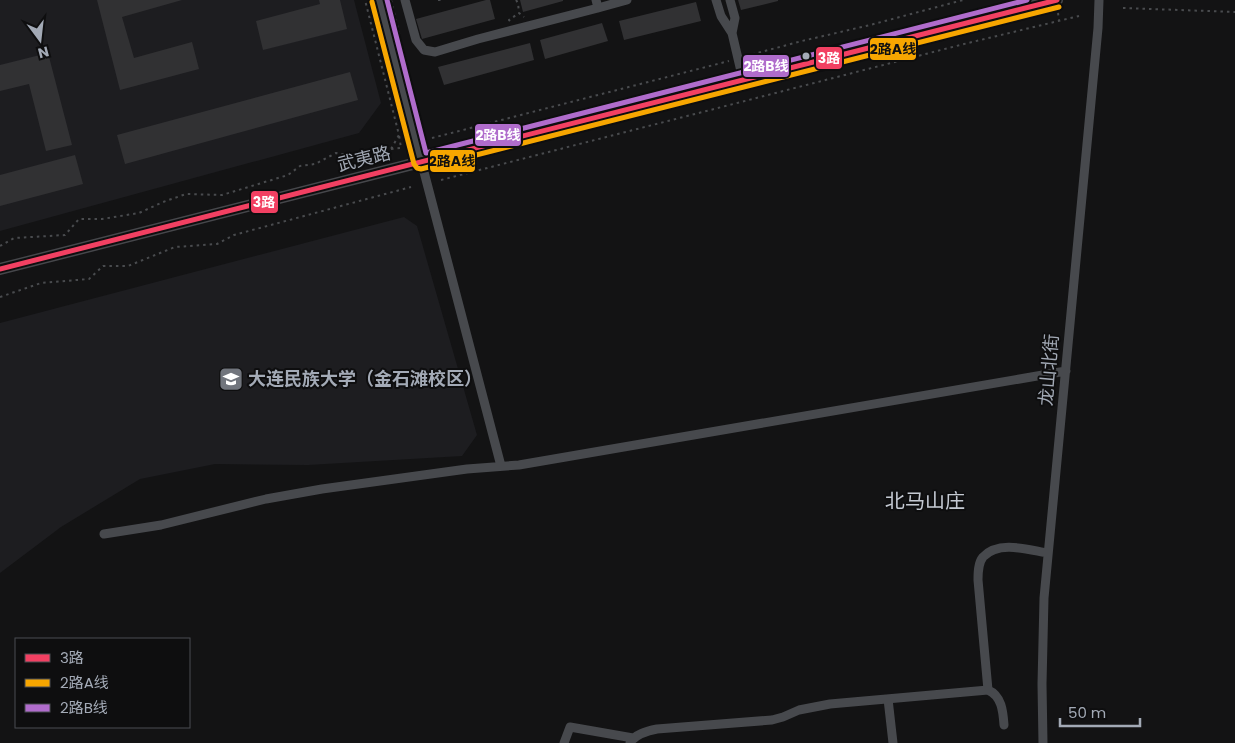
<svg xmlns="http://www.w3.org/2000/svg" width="1235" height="743" font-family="Poppins,'Noto Sans SC',sans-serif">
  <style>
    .built { fill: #1d1d20 }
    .building { fill: #313133 }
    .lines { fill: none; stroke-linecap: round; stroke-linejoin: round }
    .path { stroke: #494b4e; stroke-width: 2; stroke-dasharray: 2.5 4; stroke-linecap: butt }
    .street { stroke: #47494d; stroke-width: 9 }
    .secondary { stroke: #46474b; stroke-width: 12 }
    .bus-1-casing { stroke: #0e0e0f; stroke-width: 9 }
    .bus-2-casing { stroke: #0e0e0f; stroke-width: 9 }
    .bus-3-casing { stroke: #0e0e0f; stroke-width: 9 }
    .bus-1 { stroke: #f24062; stroke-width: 5 }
    .bus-2 { stroke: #f7a600; stroke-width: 5 }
    .bus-3 { stroke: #b06ccc; stroke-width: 5 }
    .bus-dot { fill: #a3aab6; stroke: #0e0e0f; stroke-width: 2 }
    .labels { text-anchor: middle; stroke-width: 4; stroke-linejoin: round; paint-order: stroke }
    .street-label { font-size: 18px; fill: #a3aab6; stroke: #0e0e0f }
    .poi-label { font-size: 18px; font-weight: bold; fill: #a3aab6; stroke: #0e0e0f; text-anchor: start }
    .quarter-label { font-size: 20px; fill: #c4c9d2; stroke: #0e0e0f }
    .line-badge { stroke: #0e0e0f; stroke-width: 2 }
    .badge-label { font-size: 14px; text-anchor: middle; font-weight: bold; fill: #fff }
    .pale-badge-label { font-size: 14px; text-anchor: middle; font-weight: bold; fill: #111 }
  </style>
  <rect width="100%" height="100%" fill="#131314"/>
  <path class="built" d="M0 0H354L381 103 359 133 0 231Z
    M404 217 417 226 477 435 462 456 308 465 215 464 140 479 61 527 0 573V323Z"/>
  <path class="building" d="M97 0H182L122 17 134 58 192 42 199 69 120 90Z
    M319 0H340L347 29 263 50 256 21 320 4Z
    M486 0H490L495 19 422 39 416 19Z
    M520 0H563V1L523 12Z
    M738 0H778V1L741 10Z
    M696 2 701 21 624 40 619 21Z
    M602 23 608 41 545 59 540 40Z
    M530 43 534 60 444 85 438 67Z
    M48 53 72 145 46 151 29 84 0 91V65Z
    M350 72 358 100 125 164 117 135Z
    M75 155 83 184 0 206V175Z"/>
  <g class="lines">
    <path class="path" d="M391 0 400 37
      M438 0H442
      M516 0 518 3 519 13 524 17
      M1123 8 1235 12
      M1058 13 1059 20
      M510 21 509 20 519 13
      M746 56 802 41 870 25 963 0
      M432 138 729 61
      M391 149 401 148 399 135
      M441 180 964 44 1079 16
      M0 246 14 238 65 235 79 219H102L139 213 163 202 186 194 222 195 288 175 300 166 315 164 336 153 357 157 366 151 391 149 399 135 365 0
      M0 297 41 283 89 279 103 266H128L175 247 217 244 234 235 411 187"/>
    <path class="street" d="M379 0 501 466
      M405 0 416 40 424 50 435 52 478 39 598 8 596 0
      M716 0 721 16 732 33 743 80
      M730 0 735 18 732 33
      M598 8 627 0
      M104 534 161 525 266 499 322 489 467 469 519 465 1066 371
      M988 690 978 580C978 573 978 563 983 557 999 540 1029 550 1048 553
      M888 699 893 743
      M564 743 570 727 633 738
      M630 743C635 734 647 731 657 729L772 720 783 717 799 710 830 704 988 690C1002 696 1003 712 1004 725
      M1043 743 1042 684 1044 598 1098 28 1099 0"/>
    <path class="secondary" d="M0 269 1057 0"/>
    <g class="bus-1-casing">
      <path id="bus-1" d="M0 269 1057 0"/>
    </g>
    <g class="bus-2-casing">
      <path id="bus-2" d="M372 2 414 164 417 168 421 169 1059 7"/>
    </g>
    <g class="bus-3-casing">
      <path id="bus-3" d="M387 0 426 153 1027 0"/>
    </g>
    <use href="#bus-1" class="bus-1"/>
    <use href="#bus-2" class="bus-2"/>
    <use href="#bus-3" class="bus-3"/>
  </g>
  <defs>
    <g id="university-square" transform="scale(1.25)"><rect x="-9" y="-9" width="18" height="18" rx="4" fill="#71757d" stroke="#0e0e0f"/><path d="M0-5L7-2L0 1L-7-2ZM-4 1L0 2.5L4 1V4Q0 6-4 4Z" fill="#fff"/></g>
  </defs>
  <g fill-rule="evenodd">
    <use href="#university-square" x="231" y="379"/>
  </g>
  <circle class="bus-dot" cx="806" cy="56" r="4.5"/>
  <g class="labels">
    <g class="street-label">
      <text transform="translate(364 159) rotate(-14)" y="6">武夷路</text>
      <text transform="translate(1049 370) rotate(-85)" y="6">龙山北街</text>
    </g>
    <g class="poi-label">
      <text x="248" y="385">大连民族大学（金石滩校区）</text>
    </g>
    <g class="quarter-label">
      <text x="925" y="508">北马山庄</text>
    </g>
  </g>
  <g class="line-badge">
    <rect x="869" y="37" width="48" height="24" rx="5" fill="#f7a600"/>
    <rect x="815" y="46" width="28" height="24" rx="5" fill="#f24062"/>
    <rect x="742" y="54" width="48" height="24" rx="5" fill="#b06ccc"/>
    <rect x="474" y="123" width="48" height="24" rx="5" fill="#b06ccc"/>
    <rect x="429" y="149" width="47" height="24" rx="5" fill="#f7a600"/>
    <rect x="250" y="190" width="29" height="24" rx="5" fill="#f24062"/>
  </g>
  <g class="badge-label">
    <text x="829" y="63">3路</text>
    <text x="766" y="71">2路B线</text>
    <text x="498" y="140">2路B线</text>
    <text x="264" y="207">3路</text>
  </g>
  <g class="pale-badge-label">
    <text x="893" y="54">2路A线</text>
    <text x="452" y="166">2路A线</text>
  </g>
  <rect x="15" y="638" width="175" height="90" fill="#0e0e0f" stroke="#4a4c52"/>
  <rect x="25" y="654" width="25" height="8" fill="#f24062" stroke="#4a4c52"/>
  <text x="60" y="663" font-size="15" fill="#a3aab6">3路</text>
  <rect x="25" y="679" width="25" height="8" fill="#f7a600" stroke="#4a4c52"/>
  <text x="60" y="688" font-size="15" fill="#a3aab6">2路A线</text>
  <rect x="25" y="704" width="25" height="8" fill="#b06ccc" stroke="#4a4c52"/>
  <text x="60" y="713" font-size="15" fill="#a3aab6">2路B线</text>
  <g transform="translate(40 40) rotate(165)" stroke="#0e0e0f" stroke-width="4" paint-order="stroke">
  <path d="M0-4L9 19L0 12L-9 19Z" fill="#a3aab6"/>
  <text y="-8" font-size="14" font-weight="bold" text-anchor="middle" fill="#a3aab6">N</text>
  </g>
  <path d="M1060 718v8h80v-8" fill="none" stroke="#a3aab6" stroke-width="2.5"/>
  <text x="1068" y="718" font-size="15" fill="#a3aab6" stroke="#0e0e0f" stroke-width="4" paint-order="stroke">50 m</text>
</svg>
